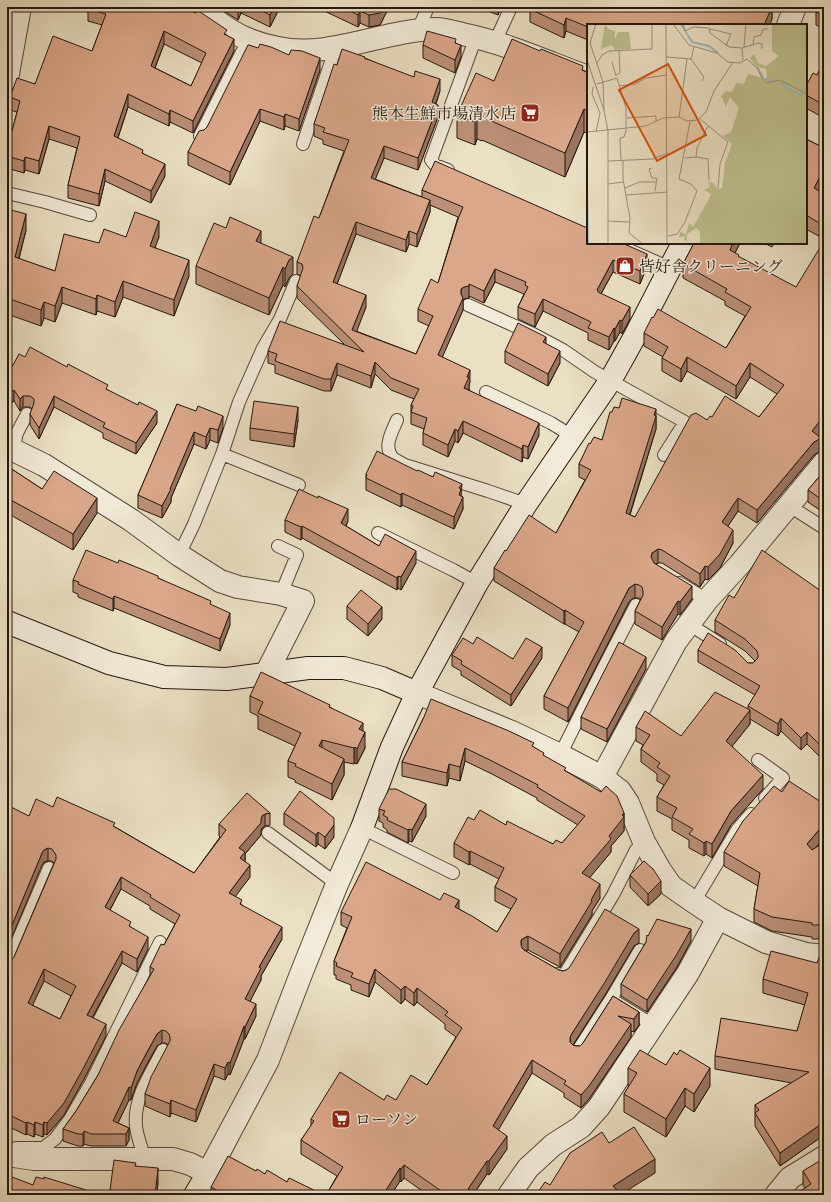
<svg xmlns="http://www.w3.org/2000/svg" width="831" height="1202" font-family="'Sorts Mill Goudy','Noto Serif JP',serif">
  <style>
    .lines { fill: none; stroke-linecap: round; stroke-linejoin: round }
    .lane-casing { stroke: #57483c; stroke-width: 14 }
    .street-casing { stroke: #57483c; stroke-width: 24 }
    .secondary-casing { stroke: #26160f; stroke-width: 24 }
    .lane { stroke: #f2ebd9; stroke-width: 12 }
    .street { stroke: #f2ebd9; stroke-width: 22 }
    .secondary { stroke: #f2ebd9; stroke-width: 22 }
    .wall { fill: #bb9077; stroke: #26160f; fill-rule: evenodd }
    .shaded-wall { fill: #997561; stroke: #26160f }
    .building { fill: #daa78a; stroke: #26160f; fill-rule: evenodd }
    .labels { text-anchor: middle; stroke-width: 3; stroke-linejoin: round; paint-order: stroke }
    .poi-label { font-size: 16px; fill: #26160f; stroke: #f2ebd9; text-anchor: start }
    .inset-river { fill: none; stroke: #9ebabf; stroke-width: 2 }
    .inset-road { fill: none; stroke: #9c8f7c; stroke-width: 1 }
    .view { fill: #d5520c; fill-opacity: 0.15; stroke: #d5520c; stroke-width: 2 }
    .inset-edge { fill: none; stroke: #26160f; stroke-width: 2 }
  </style>
  <rect width="100%" height="100%" fill="#ebe0c4"/>
  <filter id="stains"><feTurbulence type="fractalNoise" baseFrequency=".005" numOctaves="4"/><feColorMatrix values="0 0 0 0 .2 0 0 0 0 .09 0 0 0 0 .02 0 0 0 .5 -.17"/></filter>
  <radialGradient id="worn" r=".72"><stop offset=".6" stop-color="#630" stop-opacity="0"/><stop offset="1" stop-color="#630" stop-opacity=".3"/></radialGradient>
  <g class="lines">
    <g class="lane-casing">
      <path id="lane" d="M418 30 428 7
        M495 42 511 7
        M200 136 242 52 258 43
        M303 144 332 59 330 48
        M448 170 435 165 431 160 476 37
        M7 193 45 202 90 215
        M613 243 670 268
        M468 305 533 334 563 350 595 372 685 422 664 455
        M486 392 551 423 572 436
        M397 420C392 432 382 448 394 459 397 461 402 463 405 465L488 491 526 504
        M13 450 17 433 27 414
        M222 454 239 402 263 348 280 319 296 281
        M788 505 824 528
        M378 533 453 570 477 583
        M278 546 297 555 281 594
        M179 555 194 524 222 454 299 485
        M679 583 707 600
        M689 624 720 644
        M560 755 602 671 636 605
        M758 760 783 778 765 798
        M362 828 453 873
        M268 833 337 884
        M694 902 737 830 751 814
        M640 950 611 999 653 1025
        M7 966 49 868
        M558 974 563 977 613 895 636 850 644 842
        M577 1052 611 999
        M16 1148H43L55 1139 70 1119 91 1083 160 942
        M145 1159C142 1149 137 1137 136 1126 133 1099 151 1073 163 1050"/>
    </g>
    <g class="street-casing">
      <path id="street" d="M194 7C207 12 218 23 230 30 244 39 262 45 278 48 330 59 383 30 436 29 444 29 454 32 462 34 506 43 547 62 588 77
        M788 25 795 7
        M7 79 20 7
        M7 447 44 465 131 520 179 555 220 581 238 587 281 594 303 601 266 674
        M417 693 514 733 560 755 602 777 620 791 628 803 644 842 660 870 671 886 694 902 718 918 766 942 806 954 824 956
        M602 777 676 641 707 600 740 564 824 463
        M7 1155 34 1159H173L190 1164 208 1173 268 1060 301 974 337 884 362 828
        M509 1195 528 1168 553 1145 581 1127 599 1107 688 973 718 918
        M776 1195 790 1178 824 1157"/>
    </g>
    <g class="secondary-casing">
      <path id="secondary" d="M7 622 109 663 164 677 227 679 308 668H344L382 678 417 693
        M362 828 392 747 417 693 477 583 526 504 610 381 635 336 683 243
        M195 1195 208 1173"/>
    </g>
    <use href="#lane" class="lane"/>
    <use href="#street" class="street"/>
    <use href="#secondary" class="secondary"/>
  </g>
  <path class="wall" d="M72 7H181L227 35 234 51 193 133 170 122 169 126 128 107 118 138 143 153 165 176 151 203 105 181 99 206 68 198V185L77 148 49 139 39 174 25 170 24 173 7 168V150L17 112 10 110V97L92 51 102 25 88 21V12ZM164 44 202 63 191 86 155 68Z
    M218 7H280L270 27 241 13 238 20Z
    M303 7H316L314 12Z
    M316 7H387V11L380 25 369 27 360 23 358 27Z
    M478 7H501L498 15Z
    M772 7V19L588 25V40L566 31 564 38 530 22V9Z
    M824 7V29L816 25V12Z
    M456 43 461 57 455 73 423 58V45Z
    M258 48 320 70 299 131 285 126 284 130 260 121 230 185 188 165V152L204 130 207 127Z
    M365 58 440 91 436 104 438 117 418 170 384 158 375 179 422 197V190L647 266 640 284 613 272 601 294 630 319 622 334 620 332 615 341H614L609 350 588 340V333L543 311 535 327 518 319V307L524 294 495 282 484 303 469 296V298L464 299 463 300V310L442 357 470 382 469 385V390L539 435 528 459 523 457 522 462 463 433 458 443 455 441 448 457 423 445V433L424 429 411 424V405L414 399 391 390 375 374 371 388 337 375 331 391H324L275 373V365L268 363V351L344 344 297 298V286L301 276 297 274V262L319 218 344 151 323 144V140L314 136V124L337 65ZM430 205 458 217 438 283 418 309V321L429 326 416 354 356 331 366 307 337 284 356 234 406 252 409 244 417 247 430 212Z
    M824 62V118L806 108V86L817 75Z
    M583 70 588 73V134L584 132 565 177 482 140V141L477 139 475 145 457 138V115L494 81Z
    M806 139 824 148V183L819 191 824 194V239L806 229Z
    M7 209 26 230 19 259 55 271 99 243 126 237H159L155 247 189 276 174 316 123 297 115 317 97 311 96 315 62 303 55 322 44 318 41 326 7 314Z
    M261 243 293 274 289 278 285 287 283 285 269 315 196 284V266Z
    M694 243H740L735 253 739 257 819 436 821 451 814 455 757 523 738 511 728 526 733 543 720 568 708 580 705 579 700 587 662 563H658L655 564 692 599 680 615 678 614 662 640 635 624V611L641 599 639 598H635L632 599 629 602 568 722 544 709V696L579 632 565 624H564L494 581V568L506 551 556 533 585 480 579 477V464L590 444 602 440 612 412 619 408 656 416V429L630 515 635 517 707 420 712 417H759L777 394 750 377 736 399 687 371 681 382 662 371V358L663 357 644 346V333L726 348 745 316 725 305V301L683 278V264Z
    M764 243H774L772 247Z
    M546 344 560 363 548 386 505 363V351Z
    M25 357 108 390 157 423 136 454 103 438V433L54 407 39 439 30 425V414L32 409 30 407H23L20 411 14 401 7 406Z
    M177 404 223 428 218 443 210 440 206 449 194 444 171 498V502L162 518 138 508V495Z
    M298 420 294 447 250 440V428Z
    M7 466 42 489 97 513 73 550 7 513Z
    M417 471 433 477 462 496 463 509 454 529 402 505 401 507 366 490V474Z
    M824 471V513L808 502V490Z
    M285 520 348 521 346 526 379 546 416 563 401 590 398 588 397 590 302 538 301 540 285 532Z
    M158 578 211 605 230 625 220 651 114 608 113 611 78 597V594L73 592V580Z
    M824 593V761L807 744 801 750 781 731 778 736 750 719V724L732 746 763 789 731 825 712 858 706 854 704 856 689 848V840L672 830V819L657 811V797L664 785 657 781V774L641 762V749L643 745 636 741V727L681 736 748 710V706L755 695 698 662V650L748 663H753L755 661 745 651 715 632V620L734 598Z
    M347 606 382 619 368 636 347 619Z
    M473 644 513 659 542 658 511 706 461 675V671L452 666V655Z
    M646 669 607 742 581 729V717Z
    M250 696 330 707 363 731 365 748 357 764 355 763 354 764 344 762V775L332 800 295 782V780L288 777V761L295 746 258 729V716L250 712Z
    M424 717 534 747 544 756 624 813V831L611 846V852L589 878 600 898 592 911V915L560 967 528 950 525 951 559 970 563 971 566 970 639 943 634 946 605 995 573 1045 576 1046H580L583 1043 613 996 639 1012V1025L634 1032 631 1031V1037L589 1099 581 1108 564 1097V1093L532 1073 498 1130 507 1149 489 1175 487 1174 474 1194 476 1195H428L404 1178 401 1182 400 1181 391 1195H326L337 1176 301 1154V1140L311 1126V1119L384 1100H396L427 1085 456 1037 445 1029V1024L417 1002 414 1006 405 999 401 1004 375 982 369 997 351 990V985L336 979V975H334V961L347 928 341 925V912L459 909 497 932 511 909 495 901V887L499 879 470 864 469 865 454 857V843L474 820 506 825 553 844 562 843 578 825 537 800V798L492 774 465 761 460 781 449 778 447 786 402 776V762Z
    M53 807 115 827 194 873 220 837 219 836V824L270 813V825L265 826 262 828 261 831V835L245 854V862L250 877 235 896 242 905 282 939 261 976V980L250 1001 256 1016 245 1039H244L230 1075 228 1074 225 1080 214 1076 196 1122 171 1113 170 1117 145 1106V1094L168 1045 166 1043H162L157 1046 137 1083 131 1100H129L118 1123 129 1128V1140L126 1146H91L84 1144 83 1146H78L63 1141V1129L76 1111 98 1075 150 975V967L164 945 175 924 150 909V906L121 889 110 910 131 927 148 949 137 972 122 963 93 1018 106 1036 84 1079 64 1115 47 1135 44 1134 43 1137 35 1134 34 1137 27 1134 26 1135 7 1126V960H11L14 957 54 863 52 861H48L44 862 42 865 29 816ZM44 981 71 996 60 1019 32 1005Z
    M379 809 426 816 412 842 409 841 408 843 387 832V830L383 827V823L379 821Z
    M284 813 334 837 325 849 318 844 316 847 284 825Z
    M824 838 814 849 824 842V939H812V937L772 931 754 922V909L758 886 724 866V852Z
    M630 875 661 894 648 906 630 887Z
    M691 941 677 967 647 1012 621 996V984L646 942Z
    M824 954V1135L780 1166 755 1126V1105L792 1083 715 1069V1056L797 1031 805 1005 763 993V979L817 963Z
    M677 1055 710 1086 694 1112 685 1106 666 1137 624 1112V1094L629 1086H628V1068L666 1065Z
    M136 1166 158 1181 157 1195H110V1190Z
    M256 1171 265 1174 324 1195H211V1187Z
    M803 1171 824 1195 805 1188 803 1185Z"/>
  <path class="shaded-wall" d="M238 7H241V13L238 20Z
    M274 7H280L270 27V15Z
    M314 7H316L314 12Z
    M383 7H387V11L380 25 369 27V15Z
    M498 7H501L498 15Z
    M772 7V19L770 25H764Z
    M360 11V23L358 27V15Z
    M566 18V31L564 38V25Z
    M164 31V44L151 78V66Z
    M234 39V51L193 133V121Z
    M461 45V57L455 73V60Z
    M320 58V70L299 131V119Z
    M440 79V91L432 114V102Z
    M128 94V107L114 149V136Z
    M438 105V117L418 170V158Z
    M260 109V121L230 185V172Z
    M584 109V132L565 177V153Z
    M170 110V122L169 126V114Z
    M285 114V126L284 130V117Z
    M477 116V139L475 145V122Z
    M49 126V139L39 174V161Z
    M384 146V158L371 190V178Z
    M25 157V170L24 173V161Z
    M165 164V176L151 203V191Z
    M105 169V181L99 206V194Z
    M824 169V183L814 201V188Z
    M430 200V212L417 247V234Z
    M26 214V230L15 273V257Z
    M159 221V237L150 261V246Z
    M356 222V234L333 295V282Z
    M261 231V249L256 241Z
    M409 231V244L406 252V240Z
    M733 243H740L730 263V250Z
    M647 254V266L640 284V271Z
    M293 257V274L289 278 285 287V269L289 260Z
    M189 260V276L174 316V300Z
    M613 260V272L598 299 597 290Z
    M283 267V285L269 315V298Z
    M495 269V282L484 303V291Z
    M123 281V297L115 317V302Z
    M469 284V298L464 299 463 300V310L438 367V355L461 294V289L464 287Z
    M62 287V303L55 322V306Z
    M97 295V311L96 315V299Z
    M366 295V307L353 341 352 330Z
    M543 299V311L535 327V314Z
    M44 302V318L41 326V310Z
    M630 307V319L622 334V321Z
    M620 320V332L615 341V329Z
    M614 328V341L609 350V337Z
    M546 337V349L543 342Z
    M560 351V363L548 386V374Z
    M687 357V371L681 382V369Z
    M375 362V374L371 388V376Z
    M337 363V375L331 391V379Z
    M750 363V377L736 399V386Z
    M470 370V382L469 385V390L464 388 467 377Z
    M14 390V401L7 406V395Z
    M23 396V407L20 411V399Z
    M54 396V407L39 439V428Z
    M298 407V420L294 447V434Z
    M656 409V429L626 526V513Z
    M157 411V423L136 454V443Z
    M223 416V428L218 443V430Z
    M824 416V429L812 444V431Z
    M463 421V433L458 443V431Z
    M539 423V435L528 459V447Z
    M210 428V440L206 449V437Z
    M455 429V441L448 457V445Z
    M194 432V444L171 498V502L162 518V506Z
    M821 438V451L814 455 757 523V510L814 442Z
    M523 445V457L522 462V449Z
    M462 484 461 497H463V509L454 529V517L459 488Z
    M402 493V505L401 507V495Z
    M97 498V513L73 550V534Z
    M738 498V511L722 535V522Z
    M348 509V521L341 535V523Z
    M302 526V538L301 540V527Z
    M733 530V543L720 568 708 580V567Z
    M658 549V563L652 566 651 557 652 553Z
    M416 551V563L401 590V577Z
    M705 566V579L700 587V574Z
    M398 576V588L397 590V578Z
    M635 584V598L632 599 629 602 568 722V708L629 588Z
    M692 586V599L680 615V602Z
    M114 596V608L113 611V599Z
    M678 601V614L662 640V627Z
    M382 607V619L368 636V624Z
    M565 610V624H564V611Z
    M230 613V625L220 651V639Z
    M542 647V658L511 706V695Z
    M646 657V669L607 742V729Z
    M750 710V724L726 754V741Z
    M781 718V731L778 736V724Z
    M363 723V737L365 732V748L357 764V749L359 729Z
    M807 732V744L801 750V738Z
    M322 740V756L319 746Z
    M355 747V763L354 764V748Z
    M465 748V761L460 781V767Z
    M344 759V775L332 800V784Z
    M449 764V778L447 786V773Z
    M763 775V789L731 825 712 858V844L731 811Z
    M426 804V816L412 842V830Z
    M624 813V831L611 846V852L582 887V873L609 836Z
    M265 814V826L262 828 261 831V835L245 854V864L239 860V848L261 820 262 816Z
    M824 824V838L807 858V844Z
    M334 825V837L325 849V837Z
    M409 829V841L408 843V830Z
    M318 832V844L316 847V835Z
    M706 841V854L704 856V843Z
    M48 848V861L44 862 42 865 7 949V937L42 853 44 850Z
    M470 851V864L469 865V852Z
    M250 865V877L229 905V893Z
    M121 877V889L105 919V907Z
    M661 881V894L648 906V894Z
    M600 884V898L592 911V915L560 967V954Z
    M459 900V913L455 907Z
    M282 927V939L261 976V980L245 1011V999L259 967Z
    M639 929V943L634 946 605 995 571 1048 570 1038 571 1035 634 933Z
    M691 929V941L677 967 647 1012V1000Z
    M528 936V950L524 951 521 954V940L524 938Z
    M148 937V949L137 972V959Z
    M122 951V963L87 1027V1015Z
    M44 969V981L28 1015V1003Z
    M375 969V982L369 997V984Z
    M405 986V999L401 1004V990Z
    M417 988V1002L414 1006V993Z
    M256 1004V1016L245 1039V1027Z
    M639 1012V1025L634 1032V1019Z
    M106 1024V1036L84 1079 64 1115 47 1135V1123Z
    M631 1024V1037L589 1099 581 1108V1095Z
    M244 1026V1039L230 1075V1063Z
    M162 1030V1043L157 1046 147 1064 137 1083 131 1100V1088L137 1071 157 1034Z
    M532 1060V1073L493 1139V1126Z
    M228 1062V1074L225 1080V1068Z
    M214 1064V1076L196 1122V1110Z
    M710 1068V1086L694 1112V1094Z
    M129 1087V1100L113 1133V1121Z
    M685 1088V1106L666 1137V1119Z
    M171 1100V1113L170 1117V1104Z
    M27 1122V1134L26 1135V1123Z
    M35 1122V1134L34 1137V1125Z
    M44 1122V1134L43 1137V1125Z
    M824 1122V1135L780 1166V1153Z
    M129 1128V1140L126 1146V1134Z
    M84 1131V1144L83 1146V1134Z
    M507 1136V1149L489 1175V1161Z
    M655 1159V1173L620 1195 613 1186Z
    M487 1161V1174L473 1195 468 1189Z
    M404 1165V1178L401 1182V1169Z
    M158 1168V1181L157 1195H155Z
    M400 1168V1181L391 1195H383Z"/>
  <path class="building" d="M89 7H181L196 13 197 10 227 30 224 34 234 39 193 121 170 110 169 114 128 94 114 136 143 150 142 153 165 164 151 191 105 169 99 194 68 185 80 137 49 126 39 161 25 157 24 161 7 156V150L20 101 10 97 17 78 35 84 53 36 92 51 106 14 88 9ZM164 31 206 53 191 86 151 66Z
    M254 7H274L270 15Z
    M342 7H383L380 13 369 15 360 11 358 15Z
    M530 7H772L764 25H588V27L566 18 564 25 530 9Z
    M819 7H824V16L816 12Z
    M427 31 456 39 455 43 461 45 455 60 423 45Z
    M512 39 540 51 541 49 583 66 582 70 588 73V111L584 109 565 153 482 117V118L477 116 475 122 457 115 476 73 494 81Z
    M260 44 271 47 289 55 291 50 302 51 320 58 299 119 285 114 284 117 260 109 230 172 188 152 199 131 204 130 207 127 248 45H249L258 48Z
    M342 49 365 57 364 58 414 77 415 71 440 79 432 102 438 105 418 158 384 146 371 178 430 200 417 234 409 231 406 240 356 222 333 282 366 295 352 330 416 354 433 316 418 309 431 279 438 283 458 219 463 207 422 190 435 161 585 227H588V243H622L647 254 640 271 613 260 597 290 598 291V292L630 307 622 321 620 320 615 329 614 328 609 337 588 328 591 322 543 299 535 314 518 307 528 287 525 285 526 282 495 269 484 291 469 284V286L464 287 461 289V294L463 298 438 355 470 370 467 377H469L464 388 539 423 528 447 523 445 522 449 463 421 458 431 455 429 448 445 423 433 427 418 411 412 413 406 411 405 419 389 391 378 375 362 371 376 337 363 331 379H324L275 361 277 354 268 351 280 321 364 352 297 286 303 268 302 264 297 262 314 216 319 218 349 140 323 132 325 128 314 124 334 64 337 65Z
    M824 62V105L806 95V86L813 73 817 75Z
    M806 139 824 148V169L814 188 824 194V226L806 215Z
    M7 209 26 214 15 257 55 271 64 234 99 243 104 229 126 237 135 212 159 221 150 246 189 260 174 300 123 281 115 302 97 295 96 299 62 287 55 306 44 302 41 310 7 298Z
    M230 217 261 231 256 241 293 257 289 260 285 269 283 267 269 298 196 266 214 223 226 228Z
    M824 241V416L812 431 821 438 814 442 757 510 738 498 722 522 733 530 720 554 708 567 705 566 700 574 662 550 658 549 652 553 651 557 654 563 692 586 680 602 678 601 662 627 635 611 643 595V591L642 587 639 585 635 584 629 588 568 708 544 696 584 622 565 610 564 611 494 568 505 550 506 551 529 515 556 533 591 470 579 464 589 443 590 444 594 437 602 440 610 412H612L614 407 619 408 622 398 656 409 654 415 656 416 626 513 635 517 691 415 696 413 707 420 710 416 712 417 725 396 759 417 784 385 750 363 736 386 687 357 681 369 662 358 668 347 644 333 652 317 653 318 658 309 726 348 751 307 725 292 727 289 683 264 694 243H733L730 250 739 255 738 256 796 287Z
    M518 323 546 337 543 342 560 351 548 374 505 351Z
    M30 347 67 367 68 364 108 385 106 389 138 405 139 402 157 411 136 443 103 427 105 423 54 396 39 428 30 414 34 403V399L30 396H23L20 399 14 390 7 395V376L19 354 25 357Z
    M254 401 298 407 294 434 250 428Z
    M177 404 196 411 198 406 223 416 218 430 210 428 206 437 194 432 170 489H171L162 506 138 495Z
    M377 451 417 471 418 470 433 477 435 472 462 484 459 488 461 489 459 495 463 497 454 517 402 493 401 495 366 478 367 475 366 474Z
    M7 466 42 489 54 471 97 498 73 534 7 498Z
    M824 471V501L808 490Z
    M299 489 318 498V496L348 509 341 523 379 546 385 534 416 551 401 577 398 576 397 578 302 526 301 527 285 520Z
    M86 550 118 563 119 560 158 576V578L211 601 210 604 230 613 220 639 114 596 113 599 78 584 79 582 73 580Z
    M762 550 824 593V749L807 732 801 738 781 718 778 724 748 706 760 686 698 650 708 633 735 650 748 663H753L758 658V655L757 651 745 639 715 620 729 595 734 598Z
    M361 590 382 607 368 624 347 606Z
    M477 637 513 659 526 638 542 647 511 695 461 664 462 661 452 655 463 638 473 644Z
    M619 642 646 657 607 729 581 717Z
    M261 672 330 705 329 707 363 723 359 729 365 732 357 749 355 747 354 748 322 740 319 746 344 759 332 784 295 766 296 764 288 761 301 733 258 713 263 702 250 696Z
    M715 692 750 710 726 741 763 775 731 811 712 844 706 841 704 843 689 834 693 829 672 817 677 808 657 797 670 776 657 767 660 763 641 749 650 735 636 727 645 711 681 736Z
    M431 699 509 731 534 743 532 746 544 753 543 755 566 768 564 770 601 792 606 786 617 796 624 813 622 815 624 817 609 836 611 839 582 873 600 884 591 900 592 901 560 954 528 936 524 938 521 940V944L522 948 524 950 559 970 563 971 566 970 569 968 605 909 639 929 634 933 605 982 571 1035 570 1038V1042L573 1045 576 1046H580L583 1043 613 996 639 1012 634 1019 618 1016 631 1024 589 1086 581 1095 564 1084 566 1081 532 1060 493 1126 507 1136 489 1161H487L468 1189 476 1195H447L404 1165 401 1169 400 1168 383 1195H326L343 1167 301 1140 314 1121 311 1119 340 1072 384 1100 387 1095 396 1100 411 1075 427 1085 462 1028 445 1015 448 1012 417 988 414 993 405 986 401 990 375 969 369 984 351 977 353 973 336 966 337 963 334 961 352 917 341 912 366 862 440 900 444 893 459 900 455 907 472 916 497 932 517 899 495 887 504 868 470 851 469 852 454 843 468 817 474 820 480 810 506 825 507 821 553 844 556 840 562 843 585 816 537 787 538 785 492 761 465 748 460 767 449 764 447 773 402 762 424 717Z
    M789 781 824 804V824L807 844 812 850 824 842V925H812V923L772 917 754 909 760 873 724 852 743 821 774 786 782 792Z
    M389 789H396L426 804 412 830 409 829 408 830 387 820 388 818 383 815 385 811 379 809Z
    M300 791 334 818V825L325 837 318 832 316 835 284 813Z
    M247 793 270 813 265 814 262 816 261 820V823L239 848 245 852 240 858 250 865 229 893 242 900 240 904 282 927 259 967 261 968 245 999 256 1004 245 1027 244 1026 230 1063 228 1062 225 1068 214 1064 196 1110 171 1100 170 1104 145 1094 151 1077 170 1041V1037L169 1034 166 1031 162 1030 157 1034 147 1052 137 1071 131 1088 129 1087 113 1121 129 1128 126 1134H91L84 1131 83 1134H78L63 1129 76 1111 98 1075 119 1030 154 969 150 967 161 944 164 945 180 915 150 897 151 895 121 877 105 907 131 922 129 926 148 937 137 959 122 951 87 1015 106 1024 84 1067 64 1103 47 1123 44 1122 43 1125 35 1122 34 1125 27 1122 26 1123 7 1114V960H11L14 957 56 859V855L52 849 48 848 44 850 42 853 7 937V805L29 816 36 799 53 807 57 797 115 823 113 826 194 873 226 830 219 824ZM44 969 76 986 60 1019 28 1003Z
    M644 861 653 869 661 881 648 894 630 875Z
    M657 919 691 929 677 954 647 1000 621 984 646 942 647 935 648 936Z
    M771 951 817 963 820 955 824 954V1122L780 1153 755 1113 759 1110 755 1105 809 1072 715 1056 721 1018 797 1031 808 993 763 979Z
    M640 1050 666 1065 674 1052 677 1055 680 1050 710 1068 694 1094 685 1088 666 1119 624 1094 637 1073 628 1068Z
    M634 1127 655 1159 613 1186 621 1195H536L545 1182 550 1185 570 1153 602 1132 609 1143Z
    M228 1156 256 1171 257 1169 265 1174 267 1170 287 1182 289 1178 324 1195H225L211 1187Z
    M824 1158V1195H794L811 1184 803 1171Z
    M114 1160 136 1163 135 1166 158 1168 155 1195 110 1190Z
    M7 1175 33 1185 36 1177 44 1179V1177L102 1195H7Z"/>
  <defs>
    <g id="supermarket-square" transform="scale(1)"><rect x="-9" y="-9" width="18" height="18" rx="4" fill="#8f2418" stroke="#f2ebd9"/><path d="M-6-5.5h2.5l.6 2H6L4.5 2H-2.5L-4.4-4H-6ZM-1.5 3.2a1.3 1.3 0 1 0 .1 0ZM3 3.2a1.3 1.3 0 1 0 .1 0Z" fill="#fff"/></g>
    <g id="shop-square" transform="scale(1)"><rect x="-9" y="-9" width="18" height="18" rx="4" fill="#8f2418" stroke="#f2ebd9"/><path d="M-5-2.5h2.3a2.7 3.5 0 0 1 5.4 0H5L5.5 6h-11ZM-1.5-2.5h3a1.5 2.3 0 0 0-3 0Z" fill="#fff"/></g>
  </defs>
  <g fill-rule="evenodd">
    <use href="#supermarket-square" x="530" y="113"/>
    <use href="#shop-square" x="625" y="266"/>
    <use href="#supermarket-square" x="341" y="1119"/>
  </g>
  <g class="labels">
    <g class="poi-label">
      <text x="516" y="119" text-anchor="end">熊本生鮮市場清水店</text>
      <text x="639" y="272">皆好舎クリーニング</text>
      <text x="355" y="1125">ローソン</text>
    </g>
  </g>
  <g transform="translate(587 24)">
    <rect width="220" height="220" fill="#ebe0c4"/>
    <path d="M18 0 21 5 28 7V15L31 8H42L44 25 28 26 25 21 14 25ZM185 0H220V220H111L113 217V207L109 204 100 210V217L97 216 98 212 92 214 93 208 99 210 102 199 106 203 122 175 124 170 117 166 123 163 121 158 126 159 131 165 135 164 138 139 145 120 136 112 144 108 152 84 143 73 138 84V80L134 72 139 67 145 68 149 59 157 60 161 50 173 53 177 58 180 53 179 45 169 42 163 34 167 30 171 39 179 42 192 32 185 27Z" fill="#bec090"/>
    <path class="inset-river" d="M94 0 105 18 122 22 131 29M170 43 177 55 187 57M196 58 198 63 214 71M0 162 1 220"/>
    <path class="inset-road" d="M9 0 3 19 16 58 17 86M79 0 80 220M86 0 102 21 130 29 141 38 153 39 160 35 171 45 175 55 180 59 193 56 220 70M96 0 98 7 106 3 122 4 123 9 142 23 155 24 171 19 175 20V25M123 5 144 10 139 22M166 20 167 13 174 11 176 5H181M107 23 104 35 117 53 115 57M157 23 159 0M155 24 156 36M79 33 104 35M0 36 17 86 21 107V220M25 38 29 52M10 39 15 31 22 27 65 25V1M29 51 33 49 32 27M10 60 30 54 39 84V107L37 113 33 114 34 137M32 62 48 60 59 54 80 51M6 63 5 70 13 89 9 108M92 93 100 35M40 94 69 92V97M113 95 141 118 133 140 131 164M0 108 59 102 76 94 92 93 100 97 111 96 119 88 127 67 146 38M109 133 121 135 122 156M98 134 109 133 110 124 121 102M21 137 66 135 81 129M36 137V155L43 194 42 209 56 220M65 144 62 145 65 154H70L68 167M21 160 36 158M38 164 52 158H69M39 171 81 168M21 197 42 198M81 212 90 210 98 198 110 167 104 160 92 155 103 98"/>
    <path class="view" d="M81 40 119 111 70 137 32 66Z"/>
    <rect width="220" height="220" class="inset-edge"/>
  </g>
  <rect width="831" height="1202" fill="none" stroke="#ebe0c4" stroke-width="24"/>
  <rect x="8" y="8" width="815" height="1186" fill="none" stroke="#26160f" stroke-width="2"/>
  <rect x="12" y="12" width="807" height="1178" fill="none" stroke="#26160f"/>
  <rect width="100%" height="100%" filter="url(#stains)"/>
  <rect width="100%" height="100%" fill="url(#worn)"/>
</svg>
